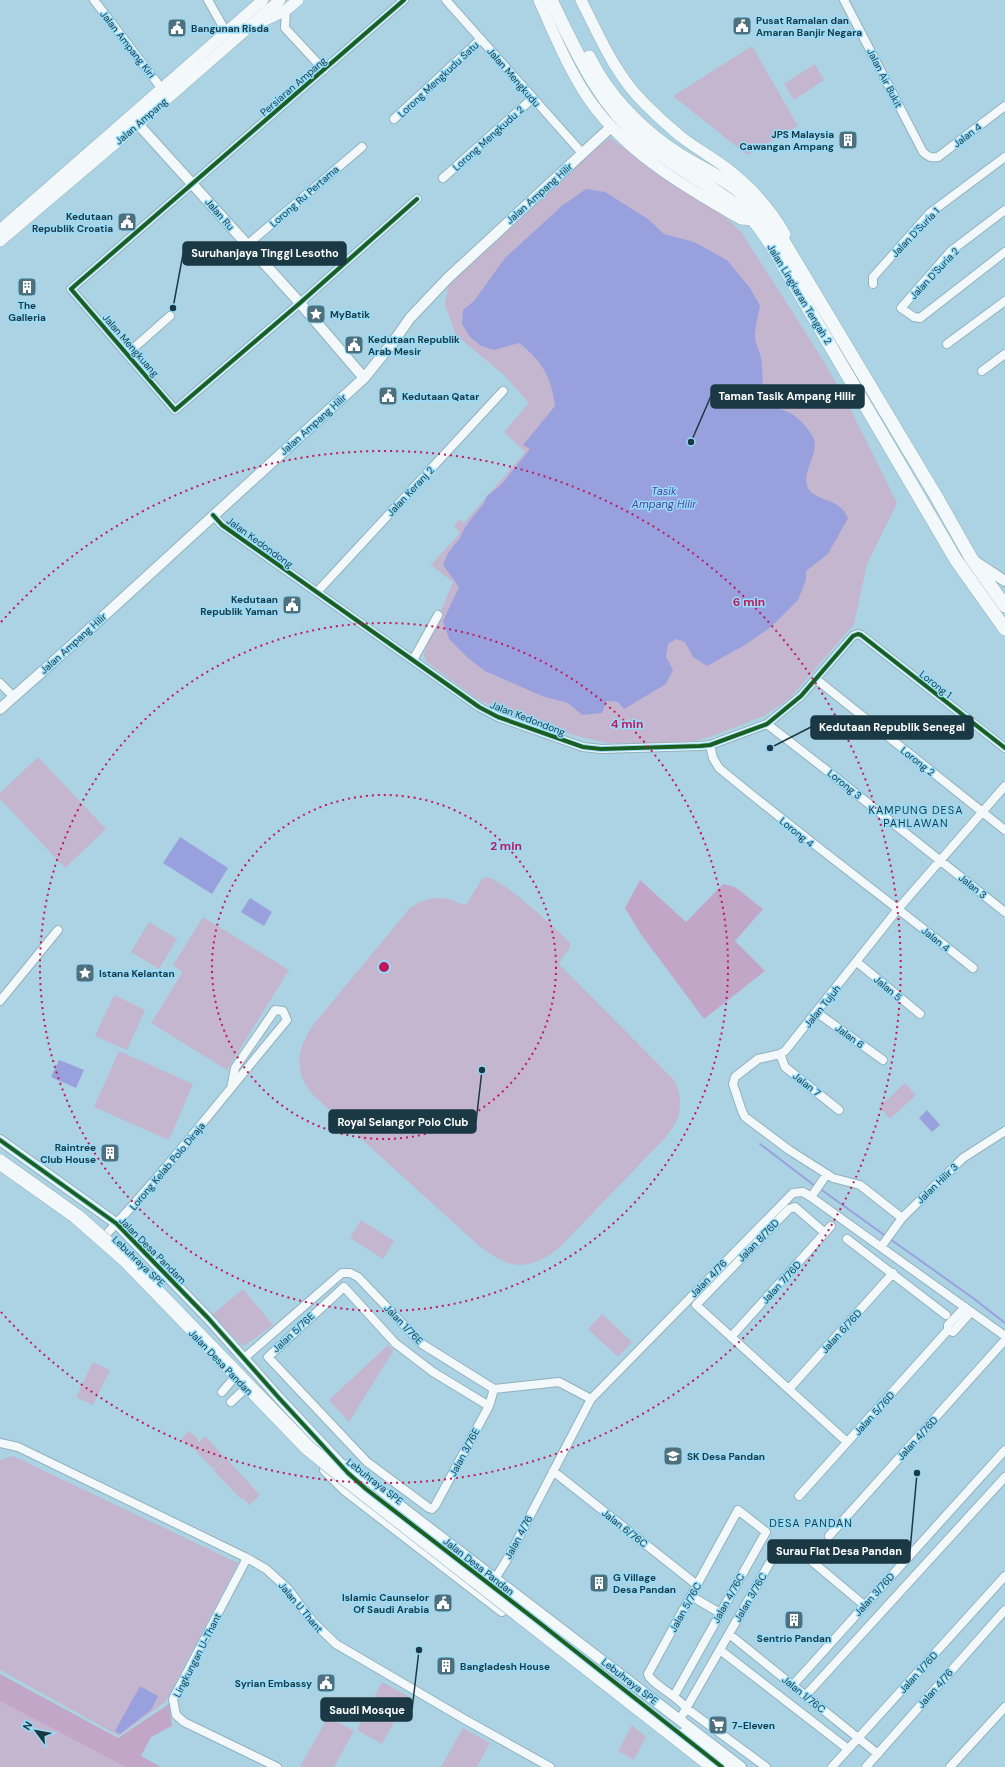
<svg xmlns="http://www.w3.org/2000/svg" width="1005" height="1767" font-family="'DM Sans',sans-serif">
  <style>
    .green { fill: #c4b6cf }
    .forest { fill: #c1a6c7 }
    .water { fill: #98a1dd }
    .lines { fill: none; stroke-linecap: round; stroke-linejoin: round }
    .stream { stroke: #98a1dd; stroke-width: 2 }
    .minor-casing { stroke: #92b1bd; stroke-width: 10 }
    .tertiary-casing { stroke: #92b1bd; stroke-width: 12 }
    .secondary-casing { stroke: #92b1bd; stroke-width: 12 }
    .trunk-casing { stroke: #92b1bd; stroke-width: 14 }
    .motorway-casing { stroke: #92b1bd; stroke-width: 16 }
    .minor { stroke: #f3f8fb; stroke-width: 8 }
    .tertiary { stroke: #f3f8fb; stroke-width: 10 }
    .secondary { stroke: #f3f8fb; stroke-width: 11 }
    .trunk { stroke: #f3f8fb; stroke-width: 13 }
    .motorway { stroke: #f3f8fb; stroke-width: 15 }
    .motorway-bridge-casing { stroke: #92b1bd; stroke-width: 16; stroke-linecap: butt }
    .motorway-bridge { stroke: #f3f8fb; stroke-width: 15 }
    .cycleway-casing { stroke: #96dcf9; stroke-width: 6 }
    .cycleway { stroke: #1b5e20; stroke-width: 4 }
    .ring { fill: none; stroke: #c2185b; stroke-width: 2; stroke-dasharray: 2 4 }
    .labels { text-anchor: middle; stroke-width: 3; stroke-linejoin: round; paint-order: stroke }
    .poi-label { font-size: 10px; font-weight: bold; fill: #1b3944; stroke: #96dcf9; text-anchor: start }
    .street-label { font-size: 10px; fill: #1b3944; stroke: #96dcf9 }
    .water-label { font-size: 11px; font-style: italic; fill: #5145a3; stroke: #96dcf9 }
    .neighbourhood-label { font-size: 11px; letter-spacing: 1px; fill: #1b3944; stroke: #96dcf9 }
    .centre { fill: #c2185b; stroke: #96dcf9; stroke-width: 2 }
    .ring-label { font-size: 12px; text-anchor: middle; font-weight: bold; fill: #c2185b; stroke: #96dcf9; stroke-width: 3; stroke-linejoin: round; paint-order: stroke }
    .leader { fill: none; stroke: #1b3944; stroke-width: 1.5 }
    .callout-dot { fill: #1b3944; stroke: #96dcf9; stroke-width: 1.5 }
    .callout { fill: #1b3944; stroke: #1b3944; stroke-width: 1.5 }
    .callout-label { font-size: 11px; text-anchor: middle; font-weight: bold; fill: #fff }
  </style>
  <rect width="100%" height="100%" fill="#acd3e3"/>
  <path class="green" d="M752 46 798 126 747 155 673 96Z
    M815 64 824 80 794 100 784 84Z
    M610 138 717 211 731 222 742 233 823 360 848 404 897 503 867 564 854 624 790 698 764 716 715 735 696 741 655 744 608 743 581 737 511 715 476 698 427 662 424 655 426 647 453 582 431 565 460 533 454 526 460 519 464 523 525 452 504 432 529 403 504 375 456 335 445 305 448 286 595 149Z
    M38 757 106 829 65 868 0 799V793Z
    M486 877C503 879 557 929 570 943V948L561 959 560 965 674 1080 679 1092 680 1103 679 1116 673 1127 665 1138 558 1249C526 1273 507 1268 477 1244L314 1096C293 1071 296 1052 313 1025L410 908C422 900 434 896 449 899 455 900 460 905 466 905L482 879Z
    M203 917 289 970 227 1070 151 1023 183 972 173 965Z
    M149 922 177 939 159 969 131 952Z
    M114 995 145 1010 127 1050 95 1036Z
    M119 1051 193 1084 169 1140 94 1107Z
    M905 1083 916 1095 890 1119 879 1107Z
    M361 1220 394 1241 383 1259 350 1238Z
    M243 1289 273 1325 244 1346 211 1316Z
    M602 1314 632 1342 618 1357 588 1329Z
    M388 1345 394 1350 349 1422 329 1400Z
    M93 1362 110 1370 93 1405 76 1397Z
    M189 1431 197 1438 198 1443 205 1436 225 1458 213 1469 193 1448 181 1439Z
    M13 1456 238 1563 166 1701 119 1736 0 1670V1460Z
    M226 1458 260 1495 249 1505 243 1498 241 1499 213 1470Z
    M382 1682 408 1696 382 1744 357 1730Z
    M0 1701 131 1767H0Z
    M328 1717 354 1731 334 1767H300Z
    M632 1725 646 1737 634 1760 618 1751Z
    M463 1728 490 1743 477 1767H441Z"/>
  <path class="forest" d="M640 880 686 922 723 884 735 887 763 909 735 941 765 971 704 1019 640 933 625 908Z
    M0 1674 118 1738 169 1704 172 1726 151 1737 141 1756 161 1767H126L0 1701Z"/>
  <path class="water" d="M586 189 605 192 648 219 664 234 694 242 727 260 750 288 760 306C758 316 755 326 755 336 755 343 759 350 761 357 764 372 759 390 772 403 777 409 783 410 790 413 798 417 809 429 813 437 821 453 800 472 808 488 814 499 832 499 841 508 844 510 846 515 848 518L828 554 806 571V580L798 600 771 627 745 645 707 666 693 657 685 642 676 639 668 644 666 657 673 670 666 684 624 709 618 702 607 701 602 713 582 715 568 703 542 696 485 671 468 658 449 639 443 621 459 587 443 565 448 553 460 538 465 527 484 503 487 496 501 485 530 449 523 445 555 406C551 376 542 361 519 343L494 350 481 346 470 337 462 324 463 310 474 301 505 258 563 205Z
    M180 837 228 868 212 894 163 863Z
    M250 898 272 912 264 926 241 912Z
    M59 1060 84 1070 76 1088 51 1077Z
    M927 1110 940 1125 932 1132 919 1118Z
    M140 1686 158 1696 151 1710 120 1734 115 1731Z"/>
  <g class="lines">
    <path class="stream" d="M760 1144 815 1186
      M819 1188 887 1237
      M890 1239 973 1298 1005 1323"/>
    <g class="minor-casing">
      <path id="minor" d="M94 0 162 89
        M208 0 226 32
        M404 0 71 289 175 410 300 303 417 199
        M446 0 582 153
        M844 0 923 152C928 157 931 158 938 157L1005 106
        M286 10 285 28 324 70
        M394 119 481 39
        M443 178 533 98
        M1005 210 951 251 901 308 914 317 920 318 1005 252
        M247 245 362 147
        M873 284V277L930 213 1005 157
        M947 344 1005 301
        M127 354 170 316
        M982 371 1005 354
        M213 515 222 525 479 707 498 717 583 747 601 749 700 746 710 745 767 724 801 696 853 636 858 634 861 635 1005 748
        M317 592 503 391
        M413 660 438 615
        M816 679 1005 830
        M0 683 13 696
        M767 724 825 769 1005 912
        M710 745 713 758 719 768C802 837 889 901 973 968
        M857 962 920 1014
        M0 1001 58 930
        M816 1012 883 1060
        M780 1054 785 1067 839 1110
        M811 1197 827 1174
        M902 1218 860 1185 833 1178 789 1150 745 1117 742 1111 733 1084 735 1077 758 1059 780 1054 785 1051 898 909 1005 786
        M825 1233 795 1207 789 1209 696 1305 847 1442
        M847 1239 946 1315
        M101 1240C167 1170 225 1094 287 1020L283 1011 275 1010 235 1068 231 1088
        M881 1247 902 1218 963 1158 1005 1131
        M965 1307 948 1325V1330L953 1332 971 1312
        M731 1337 831 1226
        M243 1359 342 1273H350L358 1277 422 1344 494 1389 559 1382 591 1399
        M789 1389 893 1273
        M222 1392 235 1377
        M231 1402 246 1388
        M489 1406 433 1372 395 1343 344 1287 268 1357 367 1462 429 1508 432 1509 435 1506 489 1406 494 1389
        M0 1443 18 1447 247 1558 266 1569 288 1589 313 1622 336 1644 464 1719 550 1767
        M553 1471 697 1585
        M799 1496 948 1330
        M829 1536 1005 1340
        M247 1558 173 1699 176 1715 184 1722 277 1767
        M491 1585 508 1558 591 1399 793 1193 803 1192 811 1197 1005 1336
        M691 1596 720 1613
        M729 1634 878 1754
        M720 1650 848 1749
        M793 1685 1005 1450
        M806 1695 1005 1477
        M674 1696 766 1532 738 1510 648 1674C651 1684 678 1696 686 1708L766 1767
        M680 1719 776 1552 781 1547 787 1544 796 1548 864 1605
        M832 1767 1005 1576
        M866 1767 1005 1610
        M950 1767 1005 1707"/>
    </g>
    <g class="tertiary-casing">
      <path id="tertiary" d="M138 124 300 303 364 378
        M976 562 1005 581
        M0 709 71 646 364 378 394 341 410 318 448 278 611 127
        M0 1140 117 1224 208 1318 279 1398 350 1474
        M347 1465 741 1767
        M325 1470 345 1490 502 1611"/>
    </g>
    <g class="secondary-casing">
      <path id="secondary" d="M539 0C553 32 566 63 584 92 621 150 683 186 741 219L754 220
        M581 0C600 38 616 76 646 105 657 116 668 126 680 136 694 147 710 156 725 167 749 185 770 208 785 234
        M259 23 286 10 298 0
        M0 230 263 0
        M0 241 138 124 280 0"/>
    </g>
    <g class="trunk-casing">
      <path id="trunk" d="M551 0C576 51 598 103 643 141 668 162 697 178 723 196 734 204 746 211 754 221 760 228 765 236 770 243L956 560 1005 629
        M589 57C608 96 643 132 680 155 698 167 723 177 740 192 755 205 768 220 781 237L936 496 971 558 1005 606"/>
    </g>
    <g class="motorway-casing">
      <path id="motorway" d="M685 1735 726 1767"/>
    </g>
    <use href="#minor" class="minor"/>
    <use href="#tertiary" class="tertiary"/>
    <use href="#secondary" class="secondary"/>
    <use href="#trunk" class="trunk"/>
    <use href="#motorway" class="motorway"/>
    <g class="motorway-bridge-casing">
      <path id="motorway-bridge" d="M0 1162 76 1216 125 1259 308 1448 346 1479 714 1767"/>
    </g>
    <use href="#motorway-bridge" class="motorway-bridge"/>
    <g class="cycleway-casing">
      <path id="cycleway" d="M404 0 71 289 175 410 300 303 417 199
        M213 515 222 525 479 707 498 717 583 747 601 749 700 746 710 745 767 724 801 696 853 636 858 634 861 635 1005 748
        M0 1140 117 1224 208 1318 279 1398 348 1473 366 1489 541 1624 722 1767"/>
    </g>
    <use href="#cycleway" class="cycleway"/>
  </g>
  <g class="ring">
    <circle cx="384" cy="967" r="172"/>
    <circle cx="384" cy="967" r="344"/>
    <path d="M1 622A516 516 0 1 1 1 1312"/>
  </g>
  <defs>
    <g id="civic-square" transform="scale(1)"><rect x="-9" y="-9" width="18" height="18" rx="4" fill="#4e6f7c" stroke="#96dcf9"/><path d="M-.6-6.5H3V-4.5H.6V-3L4-1V1h2V6H-6V1h2V-1L-.6-3ZM-1.2 2.5V6h2.4V2.5Z" fill="#fff"/></g>
    <g id="building-square" transform="scale(1)"><rect x="-9" y="-9" width="18" height="18" rx="4" fill="#4e6f7c" stroke="#96dcf9"/><path d="M-4-6H4V6H1V3H-1V6H-4ZM-2.5-4.3h1.7v1.8h-1.7ZM.8-4.3h1.7v1.8H.8ZM-2.5-1h1.7V.8h-1.7ZM.8-1h1.7V.8H.8Z" fill="#fff"/></g>
    <g id="sight-square" transform="scale(1)"><rect x="-9" y="-9" width="18" height="18" rx="4" fill="#4e6f7c" stroke="#96dcf9"/><path d="M0-6L1.8-2.2L6-1.7L2.9 1.2L3.7 5.4L0 3.3L-3.7 5.4L-2.9 1.2L-6-1.7L-1.8-2.2Z" fill="#fff"/></g>
    <g id="school-square" transform="scale(1)"><rect x="-9" y="-9" width="18" height="18" rx="4" fill="#4e6f7c" stroke="#96dcf9"/><path d="M0-5L7-2L0 1L-7-2ZM-4 1L0 2.5L4 1V4Q0 6-4 4Z" fill="#fff"/></g>
    <g id="supermarket-square" transform="scale(1)"><rect x="-9" y="-9" width="18" height="18" rx="4" fill="#4e6f7c" stroke="#96dcf9"/><path d="M-6-5.5h2.5l.6 2H6L4.5 2H-2.5L-4.4-4H-6ZM-1.5 3.2a1.3 1.3 0 1 0 .1 0ZM3 3.2a1.3 1.3 0 1 0 .1 0Z" fill="#fff"/></g>
  </defs>
  <g fill-rule="evenodd">
    <use href="#civic-square" x="742" y="26"/>
    <use href="#civic-square" x="177" y="28"/>
    <use href="#building-square" x="848" y="140"/>
    <use href="#civic-square" x="127" y="222"/>
    <use href="#building-square" x="27" y="287"/>
    <use href="#sight-square" x="316" y="314"/>
    <use href="#civic-square" x="354" y="345"/>
    <use href="#civic-square" x="388" y="396"/>
    <use href="#civic-square" x="292" y="605"/>
    <use href="#sight-square" x="85" y="973"/>
    <use href="#building-square" x="110" y="1153"/>
    <use href="#school-square" x="673" y="1456"/>
    <use href="#building-square" x="599" y="1583"/>
    <use href="#civic-square" x="443" y="1603"/>
    <use href="#building-square" x="794" y="1620"/>
    <use href="#building-square" x="446" y="1666"/>
    <use href="#civic-square" x="326" y="1683"/>
    <use href="#supermarket-square" x="718" y="1725"/>
  </g>
  <g class="labels">
    <g class="poi-label">
      <text x="756" y="24">Pusat Ramalan dan<tspan x="756" dy="12">Amaran Banjir Negara</tspan></text>
      <text x="191" y="32">Bangunan Risda</text>
      <text x="834" y="138" text-anchor="end">JPS Malaysia<tspan x="834" dy="12">Cawangan Ampang</tspan></text>
      <text x="113" y="220" text-anchor="end">Kedutaan<tspan x="113" dy="12">Republik Croatia</tspan></text>
      <text x="27" y="309" text-anchor="middle">The<tspan x="27" dy="12">Galleria</tspan></text>
      <text x="330" y="318">MyBatik</text>
      <text x="368" y="343">Kedutaan Republik<tspan x="368" dy="12">Arab Mesir</tspan></text>
      <text x="402" y="400">Kedutaan Qatar</text>
      <text x="278" y="603" text-anchor="end">Kedutaan<tspan x="278" dy="12">Republik Yaman</tspan></text>
      <text x="99" y="977">Istana Kelantan</text>
      <text x="96" y="1151" text-anchor="end">Raintree<tspan x="96" dy="12">Club House</tspan></text>
      <text x="687" y="1460">SK Desa Pandan</text>
      <text x="613" y="1581">G Village<tspan x="613" dy="12">Desa Pandan</tspan></text>
      <text x="429" y="1601" text-anchor="end">Islamic Caunselor<tspan x="429" dy="12">Of Saudi Arabia</tspan></text>
      <text x="794" y="1642" text-anchor="middle">Sentrio Pandan</text>
      <text x="460" y="1670">Bangladesh House</text>
      <text x="312" y="1687" text-anchor="end">Syrian Embassy</text>
      <text x="732" y="1729">7-Eleven</text>
    </g>
    <g class="street-label">
      <text transform="translate(128 44) rotate(52)" y="4">Jalan Ampang Kiri</text>
      <text transform="translate(514 77) rotate(49)" y="4">Jalan Mengkudu</text>
      <text transform="translate(885 78) rotate(63)" y="4">Jalan Air Bukit</text>
      <text transform="translate(438 79) rotate(-43)" y="4">Lorong Mengkudu Satu</text>
      <text transform="translate(293 86) rotate(-41)" y="4">Persiaran Ampang</text>
      <text transform="translate(141 121) rotate(-41)" y="4">Jalan Ampang</text>
      <text transform="translate(967 135) rotate(-37)" y="4">Jalan 4</text>
      <text transform="translate(488 138) rotate(-42)" y="4">Lorong Mengkudu 2</text>
      <text transform="translate(539 193) rotate(-42)" y="4">Jalan Ampang Hilir</text>
      <text transform="translate(304 196) rotate(-41)" y="4">Lorong Ru Pertama</text>
      <text transform="translate(220 214) rotate(49)" y="4">Jalan Ru</text>
      <text transform="translate(915 232) rotate(-46)" y="4">Jalan D'Suria 1</text>
      <text transform="translate(934 273) rotate(-47)" y="4">Jalan D'Suria 2</text>
      <text transform="translate(800 294) rotate(59)" y="4">Jalan Lingkaran Tengah 2</text>
      <text transform="translate(131 345) rotate(49)" y="4">Jalan Mengkuang</text>
      <text transform="translate(313 424) rotate(-42)" y="4">Jalan Ampang Hilir</text>
      <text transform="translate(410 491) rotate(-47)" y="4">Jalan Keranj 2</text>
      <text transform="translate(260 542) rotate(36)" y="4">Jalan Kedondong</text>
      <text transform="translate(73 643) rotate(-42)" y="4">Jalan Ampang Hilir</text>
      <text transform="translate(936 684) rotate(38)" y="4">Lorong 1</text>
      <text transform="translate(528 718) rotate(21)" y="4">Jalan Kedondong</text>
      <text transform="translate(918 761) rotate(38)" y="4">Lorong 2</text>
      <text transform="translate(845 784) rotate(39)" y="4">Lorong 3</text>
      <text transform="translate(797 832) rotate(39)" y="4">Lorong 4</text>
      <text transform="translate(973 886) rotate(39)" y="4">Jalan 3</text>
      <text transform="translate(936 939) rotate(39)" y="4">Jalan 4</text>
      <text transform="translate(888 988) rotate(40)" y="4">Jalan 5</text>
      <text transform="translate(822 1006) rotate(-51)" y="4">Jalan Tujuh</text>
      <text transform="translate(850 1036) rotate(36)" y="4">Jalan 6</text>
      <text transform="translate(807 1084) rotate(38)" y="4">Jalan 7</text>
      <text transform="translate(167 1166) rotate(-50)" y="4">Lorong Kelab Polo Diraja</text>
      <text transform="translate(937 1183) rotate(-44)" y="4">Jalan Hilir 3</text>
      <text transform="translate(758 1240) rotate(-46)" y="4">Jalan 8/76D</text>
      <text transform="translate(153 1250) rotate(45)" y="4">Jalan Desa Pandam</text>
      <text transform="translate(139 1261) rotate(44)" y="4">Lebuhraya SPE</text>
      <text transform="translate(708 1278) rotate(-46)" y="4">Jalan 4/76</text>
      <text transform="translate(781 1282) rotate(-48)" y="4">Jalan 7/76D</text>
      <text transform="translate(404 1324) rotate(46)" y="4">Jalan 1/76E</text>
      <text transform="translate(841 1331) rotate(-48)" y="4">Jalan 6/76D</text>
      <text transform="translate(293 1332) rotate(-43)" y="4">Jalan 5/76E</text>
      <text transform="translate(221 1362) rotate(46)" y="4">Jalan Desa Pandan</text>
      <text transform="translate(874 1413) rotate(-48)" y="4">Jalan 5/76D</text>
      <text transform="translate(917 1438) rotate(-48)" y="4">Jalan 4/76D</text>
      <text transform="translate(464 1452) rotate(-62)" y="4">Jalan 3/76E</text>
      <text transform="translate(375 1481) rotate(38)" y="4">Lebuhraya SPE</text>
      <text transform="translate(625 1528) rotate(38)" y="4">Jalan 6/76C</text>
      <text transform="translate(518 1537) rotate(-62)" y="4">Jalan 4/76</text>
      <text transform="translate(479 1566) rotate(38)" y="4">Jalan Desa Pandan</text>
      <text transform="translate(874 1594) rotate(-48)" y="4">Jalan 3/76D</text>
      <text transform="translate(750 1597) rotate(-60)" y="4">Jalan 3/76C</text>
      <text transform="translate(728 1598) rotate(-61)" y="4">Jalan 4/76C</text>
      <text transform="translate(301 1607) rotate(50)" y="4">Jalan U Thant</text>
      <text transform="translate(685 1607) rotate(-61)" y="4">Jalan 5/76C</text>
      <text transform="translate(197 1655) rotate(-63)" y="4">Lingkungan U-Thant</text>
      <text transform="translate(918 1672) rotate(-48)" y="4">Jalan 1/76D</text>
      <text transform="translate(630 1681) rotate(38)" y="4">Lebuhraya SPE</text>
      <text transform="translate(935 1688) rotate(-49)" y="4">Jalan 4/76</text>
      <text transform="translate(804 1694) rotate(39)" y="4">Jalan 1/76C</text>
    </g>
    <g class="water-label">
      <text x="664" y="495">Tasik<tspan x="664" dy="13">Ampang Hilir</tspan></text>
    </g>
    <g class="neighbourhood-label">
      <text x="916" y="814">KAMPUNG DESA<tspan x="916" dy="13">PAHLAWAN</tspan></text>
      <text x="811" y="1527">DESA PANDAN</text>
    </g>
  </g>
  <circle cx="384" cy="967" r="6" class="centre"/>
  <g class="ring-label">
    <text x="749" y="606">6 min</text>
    <text x="627" y="728">4 min</text>
    <text x="506" y="850">2 min</text>
  </g>
  <path class="leader" d="M173 308L183 254M691 442L711 396M770 748L811 727M482 1070L476 1122M917 1473L910 1551M419 1650L412 1710"/>
  <g class="callout-dot">
    <circle cx="173" cy="308" r="4"/>
    <circle cx="691" cy="442" r="4"/>
    <circle cx="770" cy="748" r="4"/>
    <circle cx="482" cy="1070" r="4"/>
    <circle cx="917" cy="1473" r="4"/>
    <circle cx="419" cy="1650" r="4"/>
  </g>
  <g class="callout">
    <rect x="183" y="242" width="163" height="23" rx="4"/>
    <rect x="711" y="385" width="153" height="23" rx="4"/>
    <rect x="811" y="716" width="162" height="23" rx="4"/>
    <rect x="329" y="1110" width="147" height="23" rx="4"/>
    <rect x="768" y="1540" width="142" height="23" rx="4"/>
    <rect x="321" y="1698" width="91" height="23" rx="4"/>
  </g>
  <g class="callout-label">
    <text x="265" y="257">Suruhanjaya Tinggi Lesotho</text>
    <text x="787" y="400">Taman Tasik Ampang Hilir</text>
    <text x="892" y="731">Kedutaan Republik Senegal</text>
    <text x="403" y="1126">Royal Selangor Polo Club</text>
    <text x="839" y="1555">Surau Flat Desa Pandan</text>
    <text x="367" y="1714">Saudi Mosque</text>
  </g>
  <g transform="translate(36 1731) rotate(302)" stroke="#96dcf9" stroke-width="3" paint-order="stroke">
  <path d="M0-3L7 15L0 10L-7 15Z" fill="#1b3944"/>
  <text y="-6" font-size="11" font-weight="bold" text-anchor="middle" fill="#1b3944">N</text>
  </g>
</svg>
